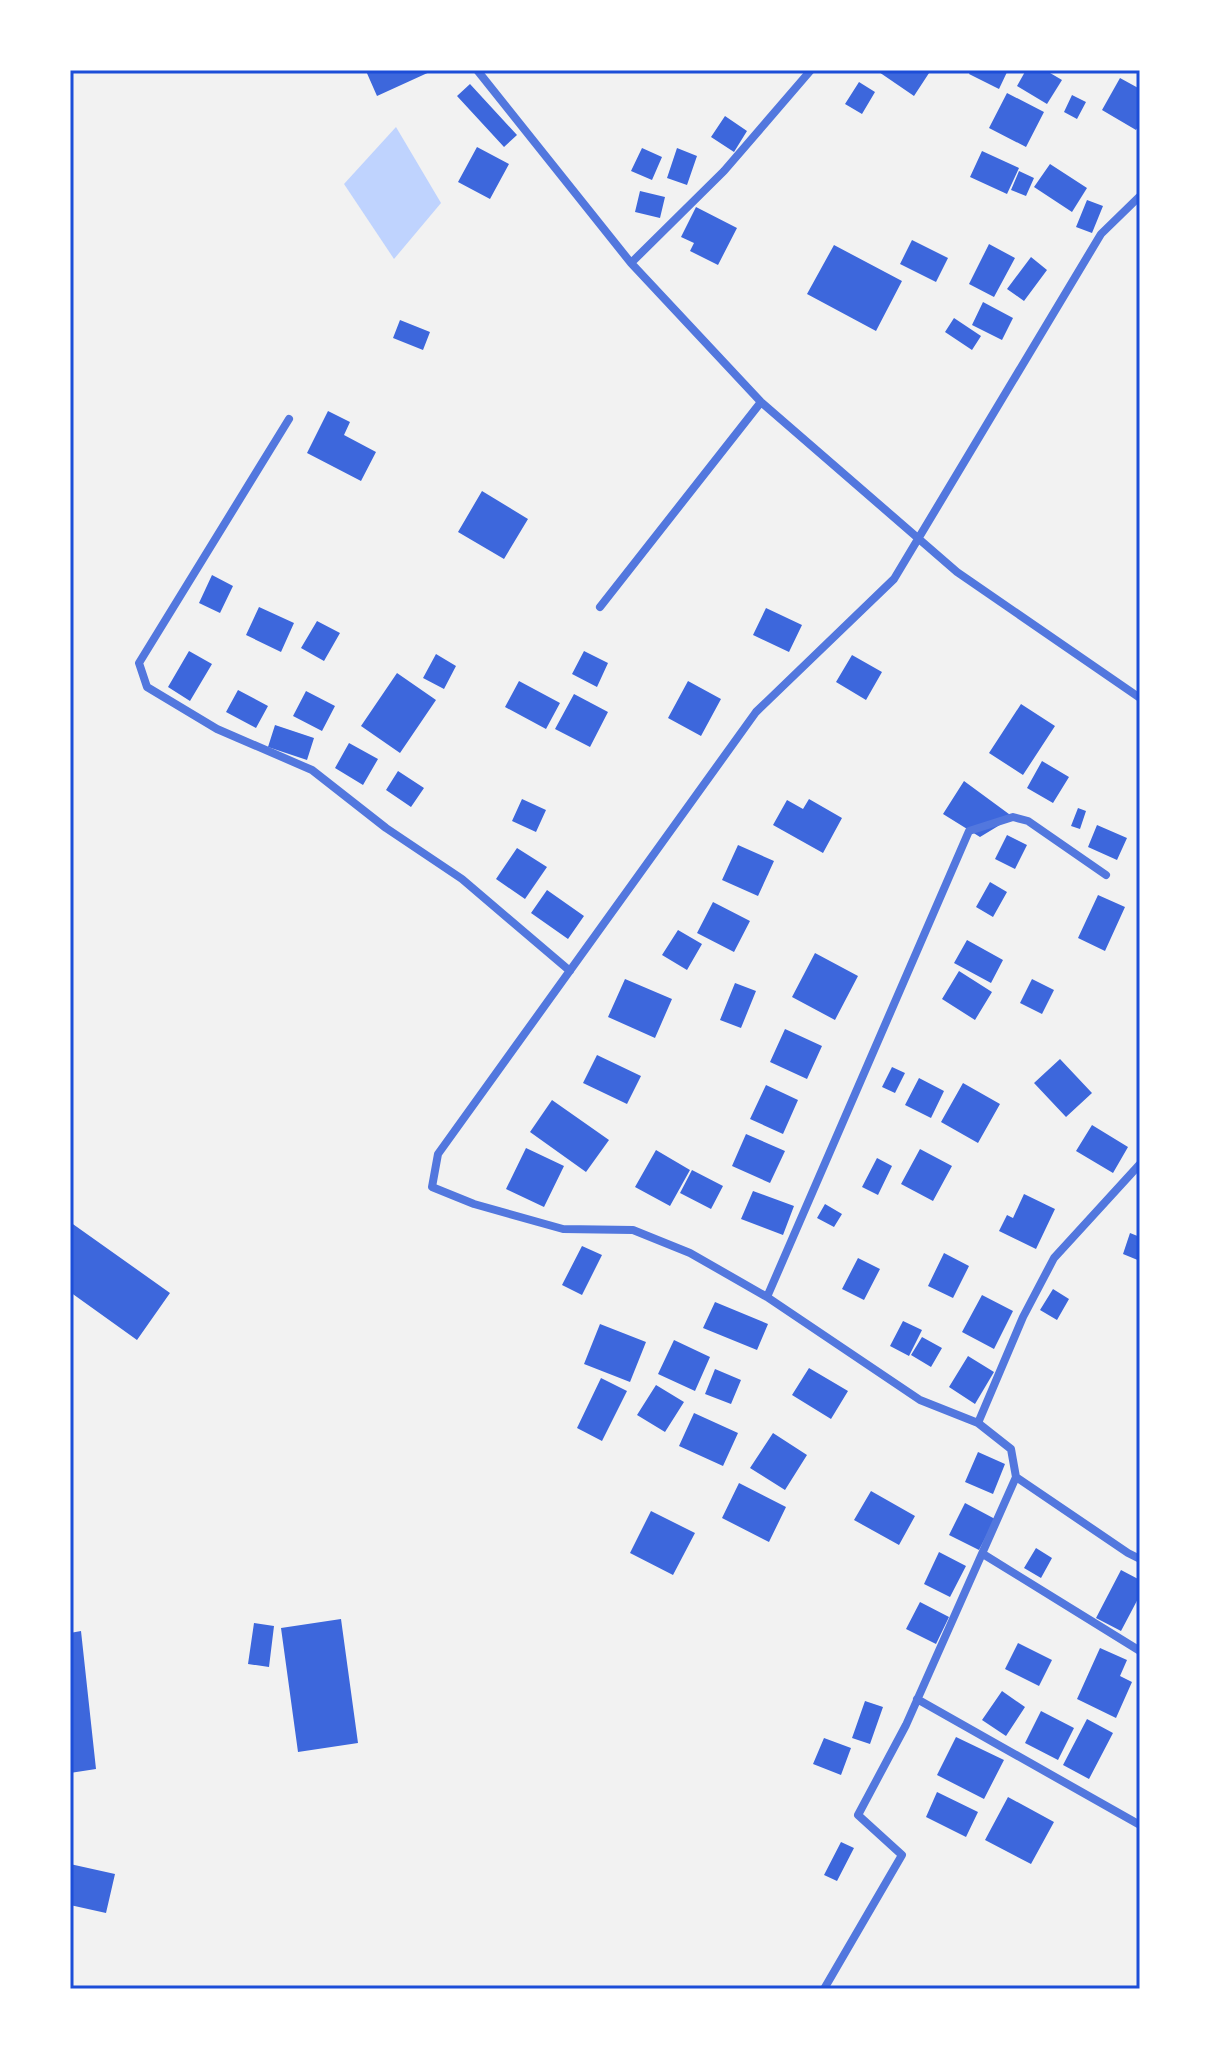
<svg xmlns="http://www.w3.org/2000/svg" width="1210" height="2059" font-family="'Work Sans',sans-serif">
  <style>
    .water { fill: #bfd3fe }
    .building { fill: #3d67dc }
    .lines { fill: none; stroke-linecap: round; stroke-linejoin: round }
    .minor { stroke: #5277de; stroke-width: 8 }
    .neatline { fill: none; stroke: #1d4ed8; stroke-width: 3 }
  </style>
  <rect width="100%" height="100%" fill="#f2f2f2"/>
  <path class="water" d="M396 127 441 203 394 259 344 184Z"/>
  <path class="building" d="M367 70H434L377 96 366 71Z
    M876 70H931L914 96Z
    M971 70H1008L999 89 969 74Z
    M1026 70H1045L1062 80 1047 104 1017 86Z
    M1120 78 1140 89V123L1136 130 1102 110Z
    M859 82 875 92 862 114 845 104Z
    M470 84 517 135 504 147 457 96Z
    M1007 93 1044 112 1026 147 989 128Z
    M1072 95 1086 102 1077 119 1064 112Z
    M725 116 747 131 734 152 711 137Z
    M477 147 509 164 490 199 458 182Z
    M642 148 662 157 652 180 631 171Z
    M677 148 697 156 687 185 667 178Z
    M982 151 1019 168 1007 194 970 177Z
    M1050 164 1087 188 1072 212 1034 187Z
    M1019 171 1034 178 1026 196 1011 190Z
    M640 191 665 197 660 218 635 212Z
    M1087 200 1103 206 1092 233 1076 227Z
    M696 207 737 228 718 265 690 251 694 243 681 237Z
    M912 240 948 258 936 282 900 264Z
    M989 244 1015 258 994 297 969 284Z
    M834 245 902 281 876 331 807 294Z
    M1031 257 1047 270 1024 301 1007 289Z
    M983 302 1013 318 1002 340 972 325Z
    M954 318 981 336 972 350 945 332Z
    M400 320 430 332 423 350 393 338Z
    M328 411 350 422 344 435 376 452 361 481 307 453Z
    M482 491 528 519 504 559 458 532Z
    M212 575 233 586 220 613 199 603Z
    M259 607 294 623 281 652 246 635Z
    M766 608 802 625 789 652 753 635Z
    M317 621 340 633 324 661 301 648Z
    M189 651 212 664 190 701 168 687Z
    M584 651 608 663 597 687 572 674Z
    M436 654 456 666 444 689 423 678Z
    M852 655 882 672 866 700 836 682Z
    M397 673 436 700 400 753 361 726Z
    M519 681 560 703 546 729 505 707Z
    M688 681 721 699 701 736 668 718Z
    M238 690 268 706 256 728 226 712Z
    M306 691 335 706 322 731 293 716Z
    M574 694 608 712 590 747 555 729Z
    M1021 704 1055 726 1023 775 989 753Z
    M275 725 314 738 307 760 268 747Z
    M349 743 378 759 363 785 335 768Z
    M1042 761 1069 777 1053 803 1027 788Z
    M398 771 424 788 411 807 386 790Z
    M964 781 1013 817 980 837 943 814Z
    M522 799 546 810 536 832 512 821Z
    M809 799 842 818 823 853 773 825 787 800 803 809Z
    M1078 808 1086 811 1080 829 1071 826Z
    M1097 825 1127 838 1117 860 1088 847Z
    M1007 835 1027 845 1015 869 995 859Z
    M738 845 774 861 758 896 722 880Z
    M517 848 547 867 525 899 496 879Z
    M990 882 1007 892 993 917 976 907Z
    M547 890 584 916 568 939 531 913Z
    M1098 895 1125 907 1105 951 1078 938Z
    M713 902 750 921 734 952 697 933Z
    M678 930 702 944 687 970 662 955Z
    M967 940 1003 960 991 983 954 963Z
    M815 953 858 976 835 1020 792 997Z
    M959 971 992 992 975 1020 942 999Z
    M625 979 672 999 655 1038 608 1017Z
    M1032 979 1054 990 1042 1014 1020 1003Z
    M735 983 756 991 741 1028 720 1020Z
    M785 1029 822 1046 807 1079 770 1062Z
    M597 1055 641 1076 627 1104 583 1083Z
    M1060 1059 1092 1093 1066 1117 1034 1083Z
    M892 1067 905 1073 895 1093 882 1087Z
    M919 1078 944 1091 931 1118 905 1105Z
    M963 1083 1000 1104 978 1143 941 1122Z
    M766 1085 798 1100 783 1134 750 1119Z
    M552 1100 609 1140 586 1172 530 1132Z
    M1092 1125 1128 1147 1113 1173 1076 1151Z
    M746 1134 785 1151 770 1183 732 1166Z
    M526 1148 564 1166 544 1207 506 1189Z
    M920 1149 952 1166 933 1201 901 1184Z
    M656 1150 690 1170 670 1206 635 1187Z
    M877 1158 892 1166 878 1195 862 1187Z
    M692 1170 723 1186 711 1209 680 1193Z
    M753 1191 794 1206 783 1235 741 1219Z
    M1024 1194 1055 1209 1036 1249 999 1231 1007 1215 1013 1218Z
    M825 1204 842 1214 834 1227 817 1218Z
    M70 1222 170 1293 137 1340 70 1292Z
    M1130 1233 1140 1237V1261L1123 1254Z
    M582 1246 602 1255 582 1295 562 1285Z
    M944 1253 969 1266 953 1298 928 1286Z
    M858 1258 880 1269 864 1300 842 1289Z
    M1053 1289 1069 1299 1057 1320 1040 1310Z
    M982 1295 1013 1311 994 1349 962 1332Z
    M715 1302 768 1324 757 1350 703 1328Z
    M903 1321 922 1330 909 1356 890 1346Z
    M600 1324 646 1342 630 1382 584 1364Z
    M922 1337 942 1348 931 1367 911 1355Z
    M674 1340 710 1357 695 1391 658 1374Z
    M968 1356 994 1372 975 1404 949 1387Z
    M809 1368 848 1391 831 1419 792 1395Z
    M715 1369 741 1380 731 1404 705 1394Z
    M601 1378 627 1391 602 1441 577 1428Z
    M656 1385 684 1402 665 1432 637 1415Z
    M694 1413 738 1433 723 1466 679 1446Z
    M773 1433 807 1455 785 1490 750 1468Z
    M978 1452 1005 1464 993 1494 965 1482Z
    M739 1483 786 1507 769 1542 722 1518Z
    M871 1491 915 1516 899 1545 854 1520Z
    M965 1503 995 1519 979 1550 949 1535Z
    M651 1511 695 1533 673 1575 630 1553Z
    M1036 1548 1052 1558 1041 1578 1024 1568Z
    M939 1552 966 1566 950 1597 924 1584Z
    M1121 1570 1140 1580V1595L1121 1631 1096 1618Z
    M920 1602 949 1617 936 1644 906 1629Z
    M341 1619 358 1743 298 1752 281 1628Z
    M254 1623 274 1626 269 1667 248 1664Z
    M81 1631 96 1769 70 1773V1633Z
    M1018 1643 1052 1660 1039 1686 1005 1669Z
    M1100 1648 1127 1660 1120 1676 1132 1682 1116 1718 1077 1699Z
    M1002 1691 1025 1707 1006 1736 982 1720Z
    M865 1701 883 1707 870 1744 852 1738Z
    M1041 1711 1074 1728 1058 1760 1025 1743Z
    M1087 1719 1113 1733 1089 1779 1063 1765Z
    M956 1737 1004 1760 984 1799 937 1775Z
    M824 1738 851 1748 841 1775 813 1764Z
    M937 1792 978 1812 966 1837 926 1817Z
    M1008 1797 1054 1822 1031 1864 985 1840Z
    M841 1842 854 1848 837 1881 824 1875Z
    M70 1864 115 1874 106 1913 70 1905Z"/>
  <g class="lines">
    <path class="minor" d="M477 70 631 263 761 402 957 572 1140 698
      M631 263 724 171 811 70
      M289 419 139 663 147 687 217 729 312 770 386 828 462 879 570 971
      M600 607 761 402
      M767 1297 969 831 1013 817 1028 821 1106 875
      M978 1423 1023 1317 1054 1258 1140 1164
      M1016 1477 1128 1553 1140 1559
      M983 1554 1140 1651
      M917 1699 1140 1825
      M824 1989 902 1855 858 1815 906 1725 1016 1477 1011 1449 978 1423 920 1400 767 1297 690 1253 633 1230 563 1229 474 1204 432 1187 438 1154 756 712 894 579 1101 234 1140 196"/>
  </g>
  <rect width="1210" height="2059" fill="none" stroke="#ffffff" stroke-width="144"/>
  <rect x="72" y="72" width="1066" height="1915" class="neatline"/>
</svg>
